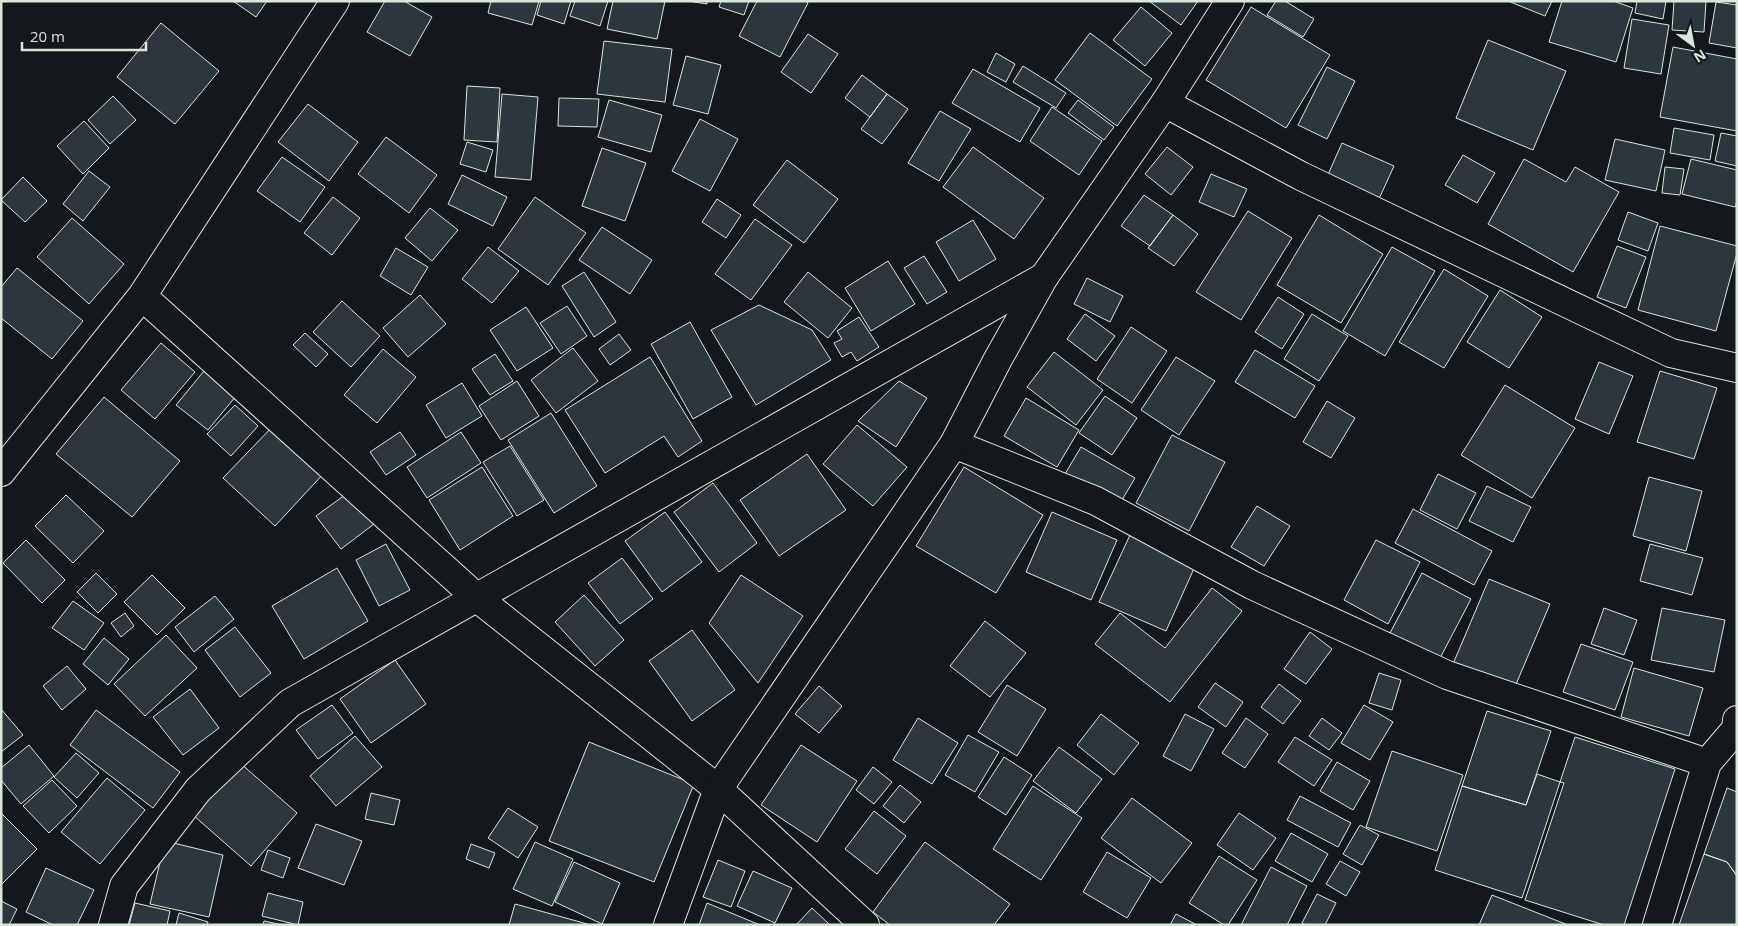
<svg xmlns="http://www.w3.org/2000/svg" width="1738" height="926" font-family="'Open Sans',sans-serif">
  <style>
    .building { fill: #2c363c; stroke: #d8e6dc }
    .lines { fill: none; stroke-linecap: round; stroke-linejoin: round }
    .minor-casing { stroke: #d8e6dc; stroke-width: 30 }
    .tertiary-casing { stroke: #d8e6dc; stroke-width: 30 }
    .minor { stroke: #14181c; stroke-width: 28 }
    .tertiary { stroke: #14181c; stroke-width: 28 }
  </style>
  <rect width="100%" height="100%" fill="#14181c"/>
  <path class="building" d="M233 1H267L256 17Z
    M385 1H404L432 17 410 56 367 32Z
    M491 1H539L532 25 488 13Z
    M541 1H571L564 24 537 15Z
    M575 1H608L600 26 570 16Z
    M613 1H665L657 39 607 29Z
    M688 1H707V4Z
    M721 1H749L744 15 719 7Z
    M757 1H805L808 3 780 57 739 36Z
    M1149 1H1198L1181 25Z
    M1276 1H1285L1314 19 1303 37 1267 15Z
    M1508 1H1552L1545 16Z
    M1562 1H1613L1633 8 1616 62 1549 42Z
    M1637 1H1666L1663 19 1635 13Z
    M1674 1H1706L1704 32 1672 30Z
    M1716 2 1737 5V48L1709 43Z
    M1141 7 1172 33 1145 66 1113 40Z
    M1251 7 1330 55 1286 128 1206 80Z
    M1632 19 1669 25 1661 74 1624 68Z
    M161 23 219 71 175 124 117 77Z
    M1090 33 1152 79 1117 126 1055 80Z
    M808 34 838 54 811 93 781 72Z
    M1488 40 1566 71 1533 150 1456 118Z
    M604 41 672 49 665 102 597 94Z
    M1673 47 1737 59V131L1660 117Z
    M996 53 1015 64 1006 82 987 72Z
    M686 56 721 65 708 114 673 105Z
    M1023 66 1066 93 1056 108 1013 82Z
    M1327 67 1355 81 1327 139 1298 125Z
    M973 69 1040 108 1020 142 952 103Z
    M862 75 887 94 870 117 845 98Z
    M467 86 500 88 497 142 464 140Z
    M502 94 538 97 531 180 495 177Z
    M887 94 908 109 882 144 861 129Z
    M113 96 136 120 110 144 88 120Z
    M559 98 599 99 597 127 558 126Z
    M609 100 662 115 651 152 598 137Z
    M1078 100 1114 127 1104 140 1068 113Z
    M308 104 358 142 329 181 278 142Z
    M1052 107 1102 141 1079 175 1030 141Z
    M940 111 971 129 939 181 908 163Z
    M700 119 738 139 710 191 672 171Z
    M84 121 109 148 83 174 57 146Z
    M1674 128 1714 135 1710 160 1670 153Z
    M1721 133 1737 136V166L1715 161Z
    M386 137 437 175 409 213 358 174Z
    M1615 139 1665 150 1656 191 1605 180Z
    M467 142 493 150 486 172 460 164Z
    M1342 143 1394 166 1378 201 1326 179Z
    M973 147 1044 198 1014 239 943 187Z
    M1167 147 1193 167 1171 195 1145 174Z
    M602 148 646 163 625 221 582 206Z
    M1463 155 1495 173 1477 203 1445 185Z
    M282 157 325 187 300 222 257 191Z
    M1524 159 1566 182 1575 167 1619 192 1573 272 1488 224Z
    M1691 159 1737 170V201L1735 207 1682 194Z
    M787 160 838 199 804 243 753 205Z
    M1665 167 1684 169 1680 195 1662 193Z
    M89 171 110 187 83 221 63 204Z
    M1211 174 1247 189 1234 217 1199 202Z
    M462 175 507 197 493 226 448 204Z
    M23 177 47 201 25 222 1 200Z
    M1144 195 1173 215 1150 246 1121 226Z
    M333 197 360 218 332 255 304 233Z
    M535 197 586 233 548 285 498 249Z
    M717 199 741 215 726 238 702 222Z
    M430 208 458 230 432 261 405 238Z
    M1248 211 1292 238 1241 320 1196 292Z
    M1628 212 1658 223 1648 251 1618 240Z
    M1173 215 1198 234 1174 266 1148 248Z
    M1319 215 1383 254 1341 323 1277 285Z
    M72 218 124 264 89 304 37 257Z
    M755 219 792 245 751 300 715 274Z
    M973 220 996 259 959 281 936 242Z
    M1660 226 1737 246V253L1716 331 1638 310Z
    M602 227 652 260 630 294 579 260Z
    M1617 246 1646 257 1626 308 1597 297Z
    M488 247 519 271 492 303 462 279Z
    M1392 247 1435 271 1385 356 1343 331Z
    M396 248 428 267 411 295 380 276Z
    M924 256 947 292 927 304 904 268Z
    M888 261 915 304 871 331 845 288Z
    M17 268 83 321 52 359 1 318V287Z
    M1444 269 1488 296 1444 368 1399 342Z
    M584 272 616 322 594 337 562 286Z
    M808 272 852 308 828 338 784 302Z
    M1087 278 1123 296 1110 322 1074 304Z
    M1500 290 1542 317 1509 368 1467 342Z
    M420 295 446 324 408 357 383 328Z
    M1278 297 1304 314 1282 349 1255 332Z
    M342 301 380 336 351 367 313 332Z
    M759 305 812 330 831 360 756 405 711 330Z
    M567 306 587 336 561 354 540 323Z
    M526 307 553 348 517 371 490 330Z
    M1085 314 1115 336 1096 361 1067 339Z
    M1312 314 1348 336 1319 381 1284 359Z
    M859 317 879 347 857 361 851 352 842 357 834 343 842 339 837 331Z
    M690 322 732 397 693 419 651 344Z
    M1131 327 1167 351 1132 403 1097 379Z
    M305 333 328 354 316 367 293 345Z
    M619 334 631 350 610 365 599 349Z
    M161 343 195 372 155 419 121 390Z
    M573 348 598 381 556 413 531 380Z
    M383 349 416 377 377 423 344 395Z
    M1255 350 1315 386 1295 418 1235 382Z
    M1054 352 1103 390 1076 425 1027 387Z
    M495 354 513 381 490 395 472 369Z
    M650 357 702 441 678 457 664 436 605 473 565 410Z
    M1176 357 1215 381 1179 435 1141 410Z
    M1599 362 1633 376 1609 434 1575 419Z
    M204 371 236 396 208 430 176 405Z
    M1660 371 1717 388 1694 459 1637 442Z
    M517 381 539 416 501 440 479 406Z
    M899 381 927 398 896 447 858 421Z
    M462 383 482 416 446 438 426 405Z
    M1505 385 1575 428 1532 498 1461 455Z
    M1105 396 1137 418 1112 455 1079 433Z
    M104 397 180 461 132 517 56 454Z
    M1026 398 1079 430 1057 467 1004 436Z
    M1327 401 1355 418 1331 458 1303 442Z
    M235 405 258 426 231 456 207 434Z
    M551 413 597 486 554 513 508 440Z
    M275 424 326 471 275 526 223 478Z
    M857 425 907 467 873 506 823 464Z
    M400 432 416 455 386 475 370 452Z
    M461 432 481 463 427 498 407 467Z
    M1172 435 1225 462 1189 531 1136 503Z
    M510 446 544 500 517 516 483 462Z
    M1081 447 1135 478 1116 510 1062 479Z
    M807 454 846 510 779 556 740 500Z
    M482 467 513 516 460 550 429 500Z
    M964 467 1043 515 996 593 916 546Z
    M1438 474 1476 493 1457 529 1420 510Z
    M1649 477 1702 491 1686 551 1633 536Z
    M713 483 757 543 719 572 674 512Z
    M1487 486 1531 507 1513 542 1469 521Z
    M349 492 374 524 341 549 316 516Z
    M66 495 104 531 73 563 35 526Z
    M1257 506 1290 526 1264 566 1231 547Z
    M1413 509 1492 551 1474 585 1395 543Z
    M665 512 702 562 662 592 625 541Z
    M1052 512 1117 540 1091 600 1026 572Z
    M1130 535 1196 564 1166 631 1099 602Z
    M26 540 65 580 42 603 3 563Z
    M1376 540 1420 562 1388 624 1344 600Z
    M386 544 410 590 379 606 356 560Z
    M1650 544 1703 558 1692 595 1640 581Z
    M622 558 653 599 620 624 588 583Z
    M337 568 368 621 304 659 272 606Z
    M96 573 117 594 98 613 77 592Z
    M1422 573 1471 599 1439 660 1390 633Z
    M152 575 185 608 157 635 124 602Z
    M741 575 803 616 758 683 709 623Z
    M1489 579 1550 604 1514 689 1453 664Z
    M1212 588 1242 611 1170 702 1095 644 1120 613 1165 648Z
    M584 595 624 640 595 666 555 622Z
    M215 596 234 619 194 652 175 627Z
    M73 601 104 623 84 650 52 628Z
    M1604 608 1637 620 1624 655 1591 644Z
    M1662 608 1725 620 1714 672 1651 660Z
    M125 613 134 626 121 637 111 623Z
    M985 621 1026 653 990 697 950 666Z
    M235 627 271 673 240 697 205 650Z
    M692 630 735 690 692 721 649 661Z
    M1310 632 1332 649 1306 684 1284 669Z
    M166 635 197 668 145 716 114 684Z
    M104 638 129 659 108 685 83 664Z
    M1581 644 1633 662 1615 710 1563 692Z
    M395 660 426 704 371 743 340 699Z
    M67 666 86 689 62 710 43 686Z
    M1634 668 1703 688 1689 736 1621 717Z
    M1379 673 1401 680 1392 710 1369 703Z
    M1215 683 1243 702 1226 727 1198 707Z
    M1279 684 1301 701 1283 724 1261 707Z
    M1007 685 1046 709 1017 756 978 732Z
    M819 686 842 706 819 733 795 714Z
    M190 689 219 728 183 755 153 717Z
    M332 705 353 733 318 759 296 730Z
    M1364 705 1393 722 1370 760 1341 743Z
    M1 709 23 735 1 752Z
    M96 710 180 772 153 808 70 745Z
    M1487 711 1551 731 1526 805 1462 786Z
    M1101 714 1139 743 1114 775 1077 745Z
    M1185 714 1214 729 1191 771 1163 756Z
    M918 718 958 743 932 784 893 760Z
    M1246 718 1268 734 1245 768 1222 753Z
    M1322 718 1342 733 1329 750 1309 736Z
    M968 735 999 752 975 792 945 775Z
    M355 736 382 767 336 806 310 776Z
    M1295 737 1332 760 1314 786 1278 762Z
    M1575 737 1675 769 1624 925H1604L1525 900 1564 783 1560 782Z
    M589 742 694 784 654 882 549 841Z
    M29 745 54 776 21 804 1 780V768Z
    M801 745 857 781 817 842 761 805Z
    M1059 747 1102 779 1076 813 1033 781Z
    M1392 751 1463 775 1437 851 1366 827Z
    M76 753 99 773 77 798 54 777Z
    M1004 757 1032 775 1006 815 978 797Z
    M239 762 297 813 251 866 193 815Z
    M1337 762 1370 781 1353 810 1320 791Z
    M873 767 892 782 874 804 856 790Z
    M1537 774 1560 782 1522 898 1435 870 1462 786 1526 805Z
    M107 778 145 810 100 864 61 832Z
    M52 780 77 806 49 833 23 806Z
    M900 785 921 802 904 823 883 806Z
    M1033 786 1082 818 1041 880 993 849Z
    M1727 788 1737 792V876L1727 862 1704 854Z
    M371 793 400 800 394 825 365 819Z
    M1300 796 1351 823 1338 847 1287 820Z
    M1132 798 1192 843 1161 883 1101 838Z
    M508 808 538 827 518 858 488 838Z
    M874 811 906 836 877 874 845 849Z
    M1 813 37 849 1 885Z
    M1239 813 1276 838 1253 870 1217 845Z
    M316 824 362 841 344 885 298 868Z
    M1360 825 1379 835 1362 865 1343 854Z
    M1291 833 1328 854 1312 882 1275 861Z
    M165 841 223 855 209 917 150 904Z
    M535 842 573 859 552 906 513 889Z
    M925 842 1010 904 994 925H890L873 912Z
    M471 844 495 853 489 868 466 859Z
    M268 850 290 858 283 878 261 870Z
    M1107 852 1151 878 1127 918 1083 892Z
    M1704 854 1727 862 1737 876V925H1679Z
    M1219 856 1257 880 1228 925H1224L1189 903Z
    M718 860 745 871 731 907 703 897Z
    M1340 861 1360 872 1346 896 1326 884Z
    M574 862 620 883 602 924 555 902Z
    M1271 867 1307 886 1287 925H1241Z
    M46 868 94 890 77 925H53L26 912Z
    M753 871 792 888 775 923 737 906Z
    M268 893 303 902 298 925 262 916Z
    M1317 894 1336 903 1325 925H1306L1302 923Z
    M1492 895 1568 925H1479Z
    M1 901 17 909 9 925H1Z
    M135 903 170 911 167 925H129Z
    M707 903 760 925H699Z
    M515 904 591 925H509Z
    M812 908 830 925H796Z
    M179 913 208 922 207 925H176Z
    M1176 914 1197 925H1170Z
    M264 921 283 925H263Z"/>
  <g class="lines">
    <g class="minor-casing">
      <path id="minor" d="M1165 103 1301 176 1671 353 1737 368
        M142 296 476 597 718 789 865 925
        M954 444 1096 501 1252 585 1447 675 1707 763
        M1 472 142 296 335 1
        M113 925 124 886 198 790 290 703 1044 277
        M1657 925 1707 763 1736 729 1737 720"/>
    </g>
    <g class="tertiary-casing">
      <path id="tertiary" d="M668 925 718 789 954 444 998 359 1044 277 1165 103 1230 1"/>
    </g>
    <use href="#minor" class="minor"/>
    <use href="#tertiary" class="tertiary"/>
  </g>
  <rect width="1738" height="926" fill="none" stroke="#d8e6dc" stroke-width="5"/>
  <g transform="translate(1693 45) rotate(148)" stroke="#14181c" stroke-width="4" paint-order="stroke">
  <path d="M0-4L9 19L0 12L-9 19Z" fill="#d8e6dc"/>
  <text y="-8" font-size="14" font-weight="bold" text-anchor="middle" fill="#d8e6dc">N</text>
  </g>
  <path d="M22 42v8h124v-8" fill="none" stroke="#d8e6dc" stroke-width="2.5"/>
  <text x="30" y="42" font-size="15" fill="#d8e6dc" stroke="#14181c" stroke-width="4" paint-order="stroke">20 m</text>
</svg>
